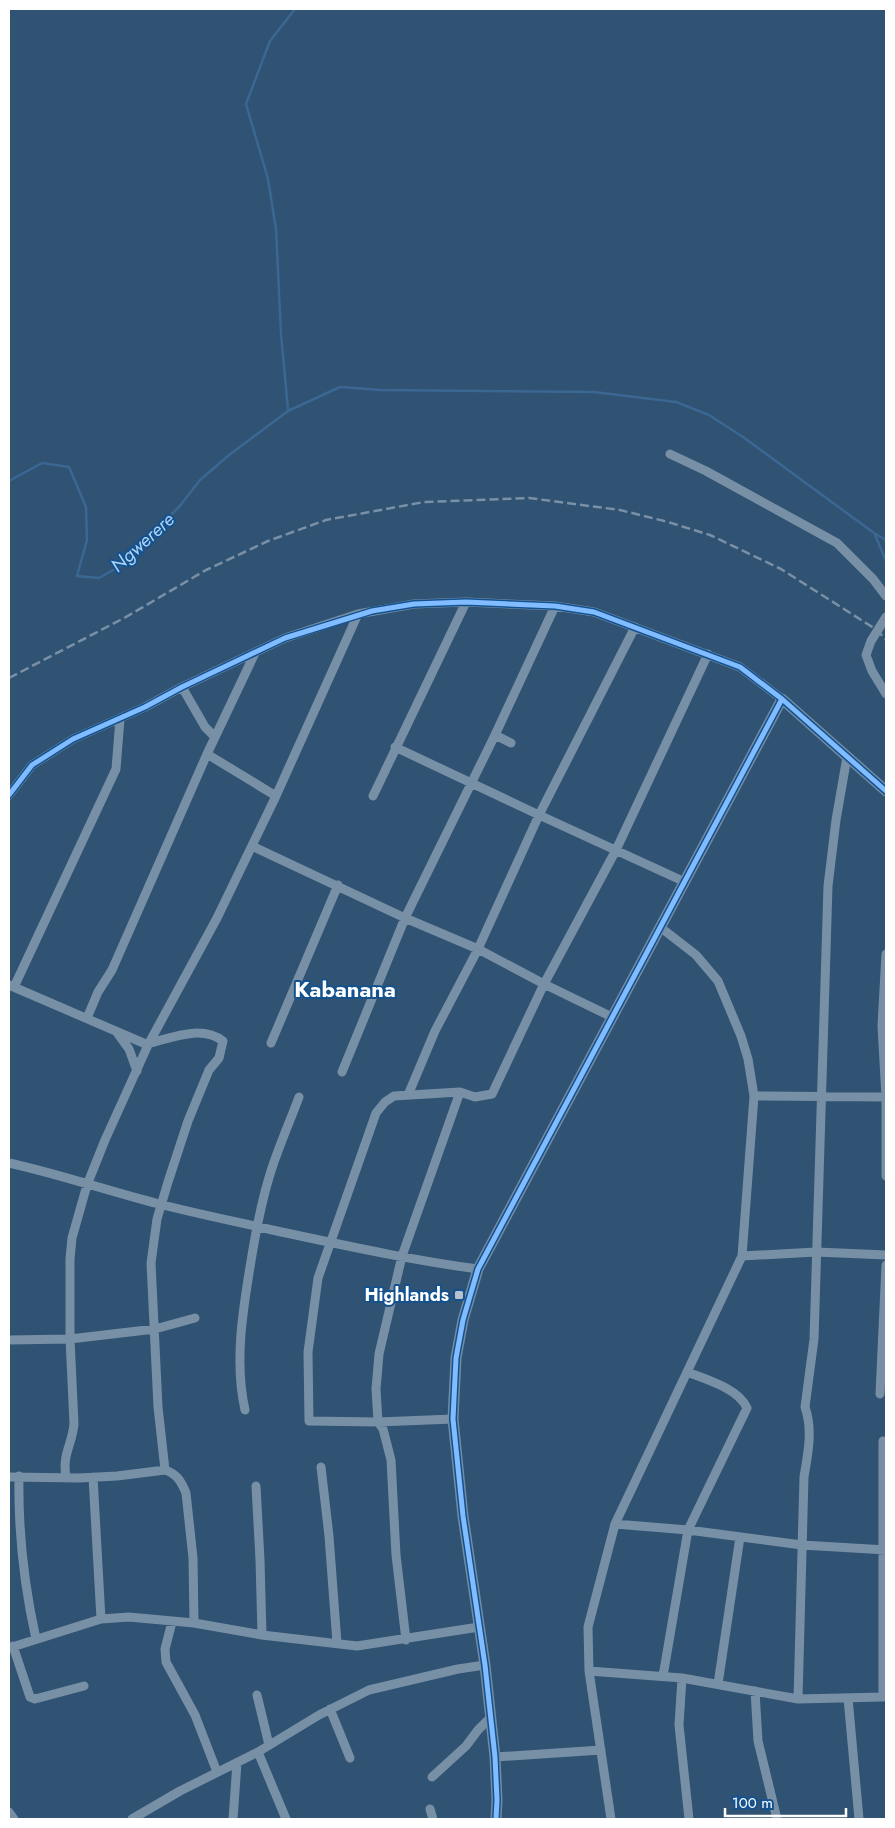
<svg xmlns="http://www.w3.org/2000/svg" width="895" height="1828" font-family="Jost,sans-serif">
  <style>
    .lines { fill: none; stroke-linecap: round; stroke-linejoin: round }
    .stream { stroke: #3b6793; stroke-width: 2.5 }
    .street { stroke: #7790a6; stroke-width: 9 }
    .secondary { stroke: #748ca3; stroke-width: 11 }
    .rail { stroke: #7990a6; stroke-width: 2.5; stroke-dasharray: 9 4; stroke-linecap: butt }
    .cycleway-casing { stroke: #14528f; stroke-width: 8 }
    .cycleway { stroke: #80bcff; stroke-width: 5 }
    .poi-dot { fill: #b7c2ce; stroke: #14528f; stroke-width: 2 }
    .labels { text-anchor: middle; stroke-width: 4; stroke-linejoin: round; paint-order: stroke }
    .poi-label { font-size: 18px; font-weight: bold; fill: #fff; stroke: #14528f; text-anchor: end }
    .water-label { font-size: 19px; font-style: italic; fill: #abd3f8; stroke: #14528f }
    .district-label { font-size: 22px; font-weight: bold; fill: #fff; stroke: #14528f }
  </style>
  <rect width="100%" height="100%" fill="#305273"/>
  <g class="lines">
    <path class="stream" d="M288 410 281 334 276 229 268 179 246 104 270 41 295 9
      M9 481 42 463 69 467 86 507 87 540 77 576 99 578 122 565 150 535 179 507 200 480 229 455 288 411 340 387 381 390 594 392 676 402 709 415 743 437 874 533 886 540
      M875 535 886 561"/>
    <path class="street" d="M670 454 706 471 837 543 873 579 886 596
      M886 617 871 641 866 655 872 671 886 694
      M182 687 205 727 215 737
      M511 743 495 735 555 606
      M395 747 539 815 685 882
      M207 754 276 796
      M9 795 32 765 73 739 145 707 182 687 285 638 358 614 414 604 466 602 555 606 594 612 740 667 782 699
      M373 796 466 602
      M252 846 405 918 478 949 544 984 612 1017
      M886 954 882 1026 886 1097V1176
      M9 985 148 1045
      M14 987 116 769 120 719
      M87 1018 98 992 112 970 207 754 255 653
      M118 1034 129 1049 137 1071
      M150 1043C174 1037 202 1025 223 1041L219 1058 209 1070 188 1121 168 1182 157 1219 151 1263 158 1407 165 1470C177 1474 181 1481 186 1493L193 1558 194 1623
      M271 1043 338 885
      M342 1072 405 918 495 735
      M408 1095 435 1031 478 949 539 815 635 627
      M754 1096 886 1097
      M9 1163C59 1174 108 1191 159 1204 198 1214 238 1222 277 1231 343 1245 410 1260 478 1269
      M742 1256 816 1252 886 1255
      M9 1340 70 1339 155 1329 195 1318
      M880 1394 886 1265
      M245 1410C234 1362 243 1309 251 1261 256 1230 262 1198 272 1168 280 1144 290 1121 299 1097
      M453 1419 378 1422 309 1421 308 1352 318 1278 376 1113 385 1102 394 1096 460 1092 475 1097 492 1094 544 984 616 850 708 654
      M321 1467 329 1536 337 1643
      M19 1476C18 1531 24 1585 36 1639
      M9 1477 79 1478 117 1476 165 1470
      M66 1477C62 1454 72 1445 74 1424L70 1339V1259L72 1238 87 1185 105 1140 148 1045 217 918 276 796 358 614
      M93 1477 101 1619
      M256 1486 260 1560 262 1635
      M615 1524 688 1530 802 1545 886 1550
      M172 1622 165 1649 166 1662 195 1715 217 1772
      M406 1640 396 1555 391 1460 383 1429 378 1422 376 1389 379 1354 402 1256 460 1092
      M13 1646 30 1697 35 1699 84 1686
      M9 1648 101 1619 129 1617 194 1623 262 1635 357 1646 479 1627
      M589 1671 682 1678 798 1699 883 1697V1441
      M663 1676 688 1530 747 1408C739 1389 706 1379 687 1372
      M682 1678 679 1725 689 1819
      M718 1684 740 1537
      M755 1691 758 1741 777 1819
      M257 1695 269 1745
      M848 1698 859 1819
      M798 1699 804 1477C808 1453 813 1430 805 1407L814 1339 828 886 836 820 847 757
      M330 1709 350 1758
      M258 1752 286 1819
      M495 1757 601 1750
      M432 1777 466 1746 478 1730 490 1718
      M430 1809 433 1819
      M9 1812 14 1819
      M132 1819 180 1791 258 1752 319 1715 369 1690 458 1669 485 1665
      M233 1819 237 1763
      M611 1819 589 1671 588 1627 615 1524 742 1256 754 1096 748 1059 741 1036 718 981 696 955 660 927"/>
    <path class="secondary" d="M496 1819 497 1800 495 1757 485 1665 463 1516 453 1419 456 1358 463 1320 478 1269 782 699 886 791"/>
    <path class="rail" d="M9 678 126 617 206 570 268 541 326 520 424 502 529 498 620 510 668 522 710 535 781 569 877 630 886 640"/>
    <g class="cycleway-casing">
      <path id="cycleway" d="M9 795 32 765 73 739 145 707 182 687 285 638 372 611 414 604 466 602 555 606 594 612 740 667 782 699 886 791
        M496 1819 497 1800 495 1757 485 1665 463 1516 453 1419 456 1358 463 1320 478 1269 782 699"/>
    </g>
    <use href="#cycleway" class="cycleway"/>
  </g>
  <rect class="poi-dot" x="454" y="1290" width="10" height="10" rx="2.5"/>
  <g class="labels">
    <g class="poi-label">
      <text x="449" y="1301">Highlands</text>
    </g>
    <g class="water-label">
      <text transform="translate(142 542) rotate(-42)" y="7">Ngwerere</text>
    </g>
    <g class="district-label">
      <text x="345" y="997">Kabanana</text>
    </g>
  </g>
  <rect width="895" height="1828" fill="none" stroke="#ffffff" stroke-width="20"/>
  <path d="M725 1808v8h121v-8" fill="none" stroke="#ffffff" stroke-width="2.5"/>
  <text x="732" y="1808" font-size="15" fill="#ffffff" stroke="#14528f" stroke-width="4" paint-order="stroke">100 m</text>
</svg>
